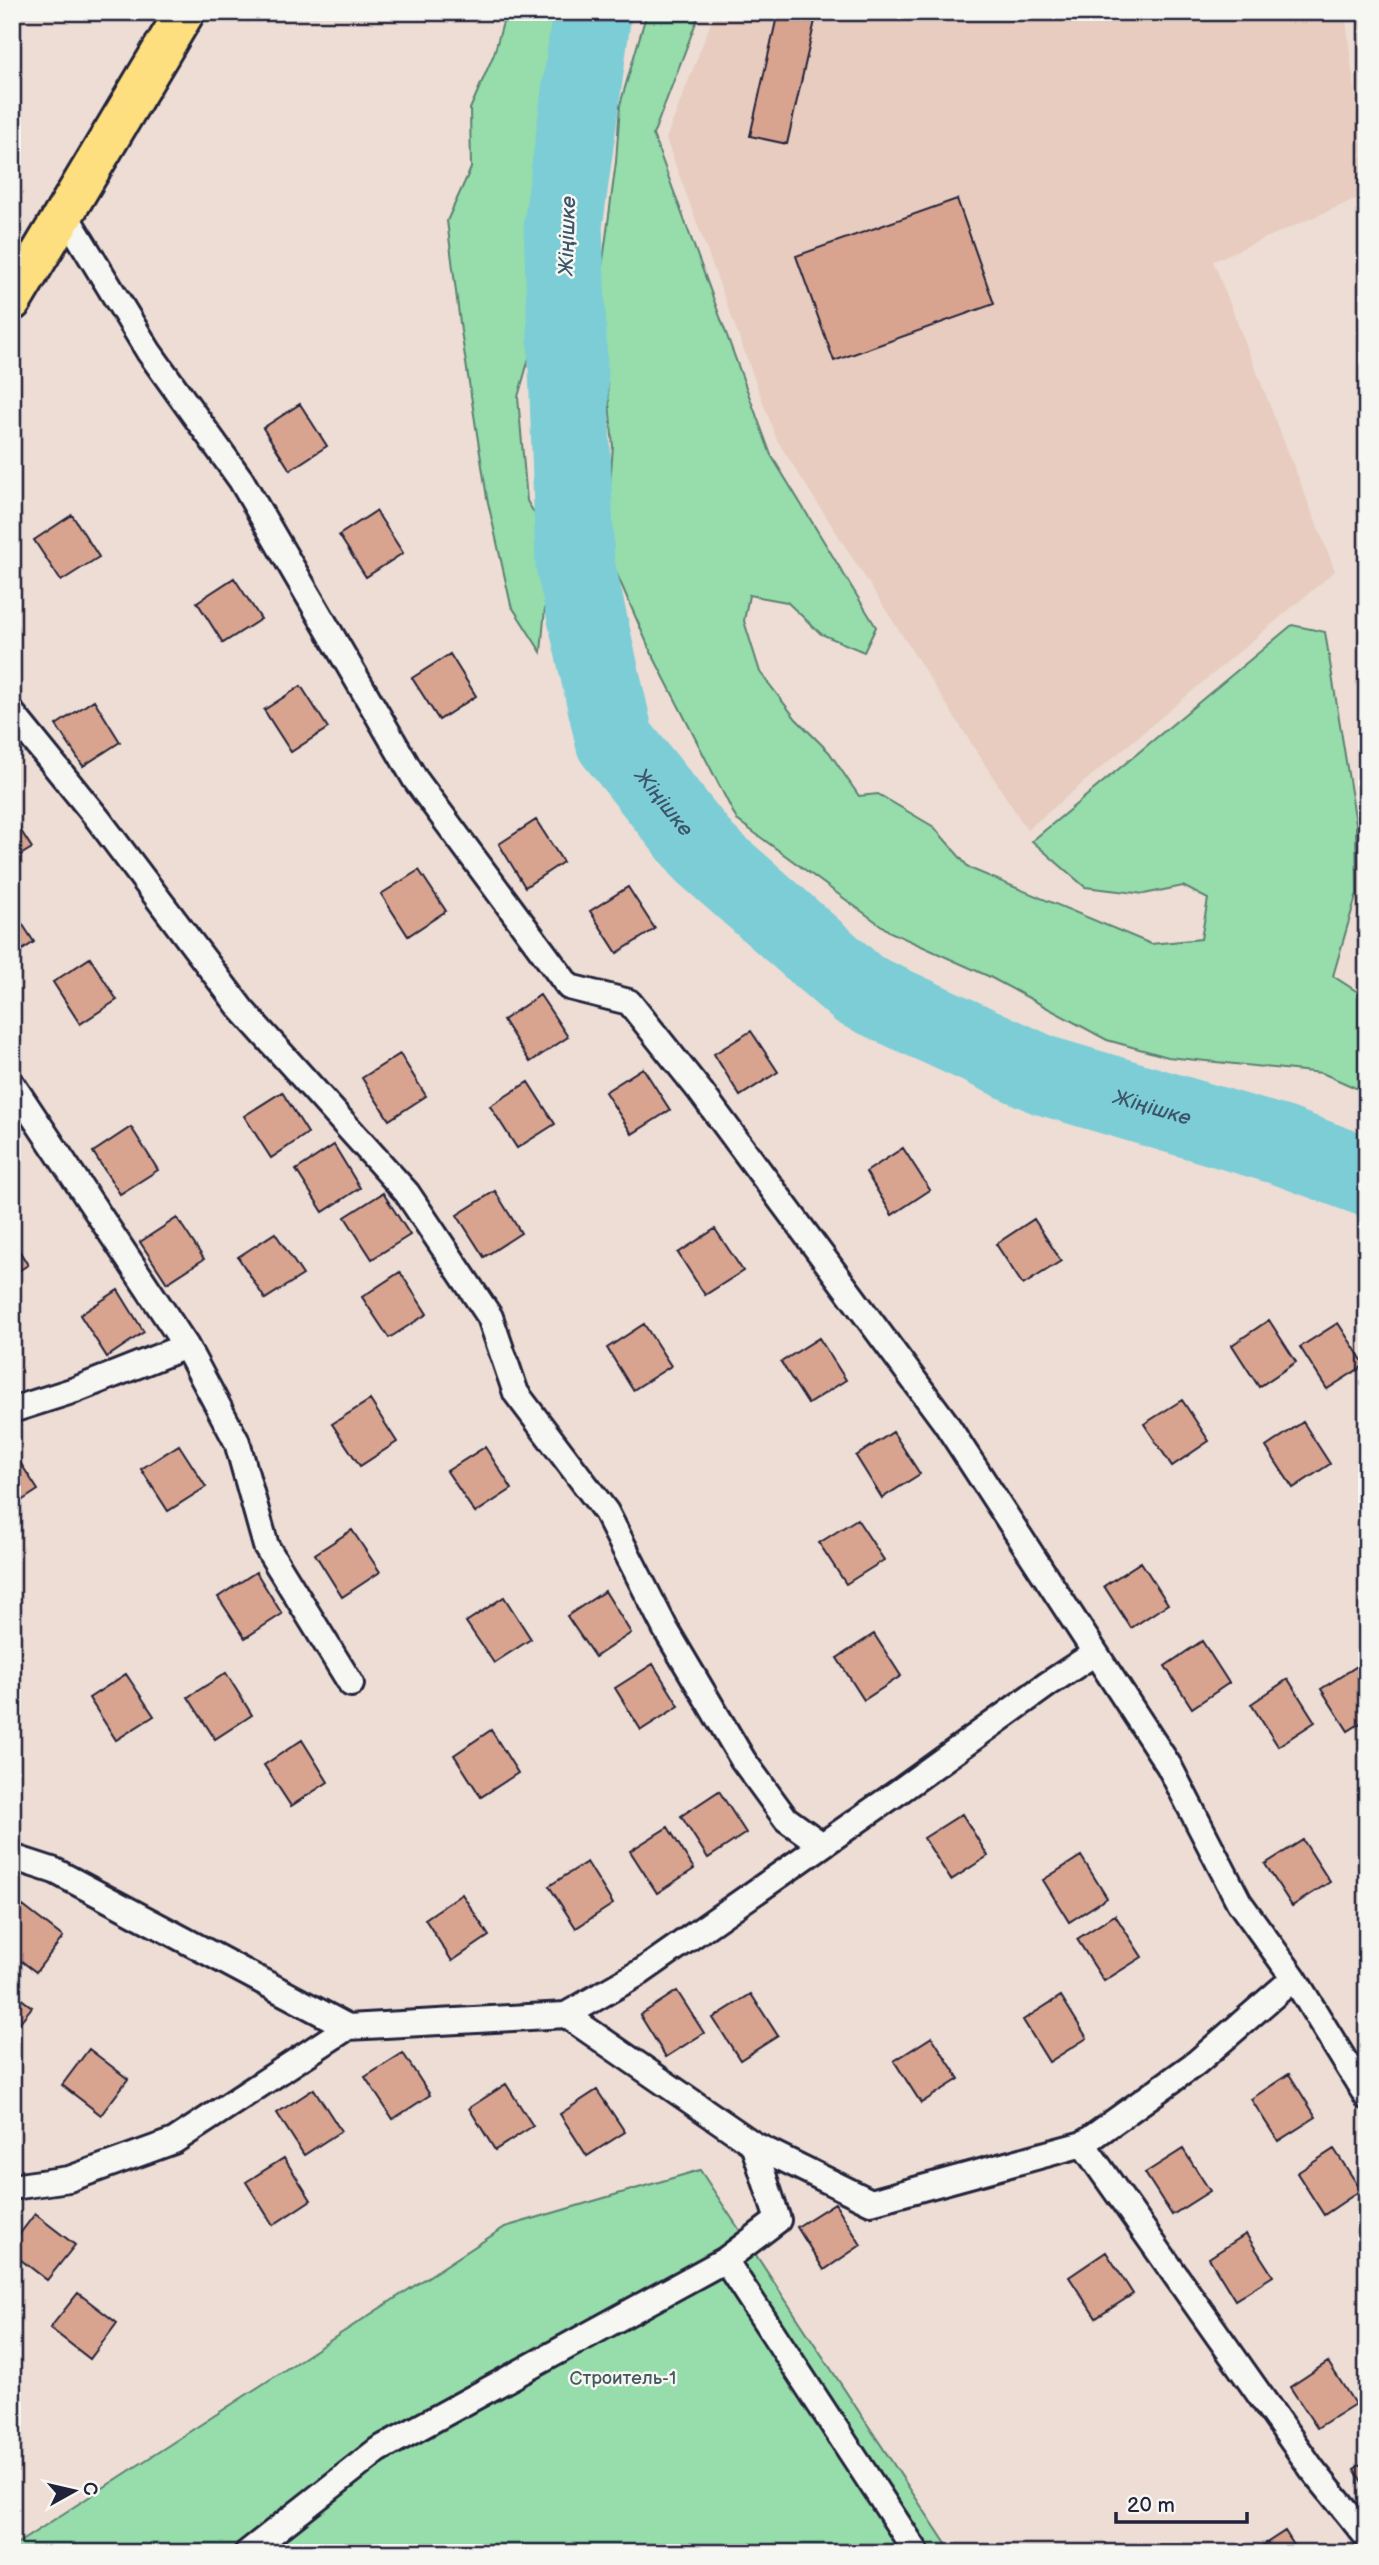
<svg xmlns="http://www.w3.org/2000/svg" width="1379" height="2565" font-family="'Balsamiq Sans',sans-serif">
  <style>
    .built { fill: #e7ccbf }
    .green { fill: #96ddab; stroke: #5c8073; stroke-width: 2 }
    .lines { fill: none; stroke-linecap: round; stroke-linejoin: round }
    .river { stroke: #7dcdd6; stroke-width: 79 }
    .building { fill: #d9a48f; stroke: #22223b; stroke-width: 2 }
    .service-casing { stroke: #22223b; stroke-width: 30 }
    .trunk-casing { stroke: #22223b; stroke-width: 44 }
    .service { stroke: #f6f6f2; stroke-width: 24 }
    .trunk { stroke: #fddf80; stroke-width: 38 }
    .labels { text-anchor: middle; stroke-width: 5; stroke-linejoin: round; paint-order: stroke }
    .park-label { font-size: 19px; fill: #455a5d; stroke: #f6f6f2 }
    .water-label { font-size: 21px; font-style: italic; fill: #3d556a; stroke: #f6f6f2 }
  </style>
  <rect width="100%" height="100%" fill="#edddd4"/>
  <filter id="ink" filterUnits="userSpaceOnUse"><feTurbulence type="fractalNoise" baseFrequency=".0143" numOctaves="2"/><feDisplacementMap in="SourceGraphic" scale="14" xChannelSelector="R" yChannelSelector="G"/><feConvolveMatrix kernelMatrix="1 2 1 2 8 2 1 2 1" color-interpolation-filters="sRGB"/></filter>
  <g filter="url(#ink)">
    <path class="built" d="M715 12H1345L1367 194 1213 261 1335 571 1027 830 777 440 666 139Z"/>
    <path class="green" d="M506 12H563L551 109 533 168 531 246 533 344 518 397 527 501 551 541 541 652 511 605 487 498 461 331 447 221 471 168 470 109 494 54Z
      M647 12H700L653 135 771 455 876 627 864 652 821 634 787 602 749 595 744 621 760 672 796 719 829 752 859 796 878 794 934 827 969 868 1151 944 1201 939 1208 899 1183 886 1144 894 1085 887 1032 841 1292 625 1325 632 1356 823 1357 893 1333 976 1367 998V1093L1322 1073 1168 1057 1107 1040 988 976 890 932 737 820 650 650 605 547 613 446 602 327 603 261 616 162 620 105Z
      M700 2170 952 2553H12V2547L505 2227Z"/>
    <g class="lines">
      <path class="river" id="s1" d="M592 12 563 226 575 564 615 741 705 854 859 990 1043 1075 1283 1146 1367 1177"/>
    </g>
    <path class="building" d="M778 12H817L787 144 750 136Z
      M957 199 994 304 834 361 796 256Z
      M300 404 327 446 290 470 263 428Z
      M376 511 403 553 366 577 339 535Z
      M72 515 99 557 61 581 34 540Z
      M234 578 261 619 223 643 197 602Z
      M450 654 476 696 439 720 412 678Z
      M301 686 328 728 291 752 264 710Z
      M94 700 120 742 83 766 56 725Z
      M12 817 32 848 12 860Z
      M536 820 563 862 525 887 499 844Z
      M419 870 446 911 408 936 381 894Z
      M628 887 655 929 617 953 590 911Z
      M12 908 34 942 12 957Z
      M90 958 117 1000 80 1024 53 982Z
      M540 995 568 1037 530 1062 503 1020Z
      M751 1031 778 1072 740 1096 714 1054Z
      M400 1054 426 1096 389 1120 362 1078Z
      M643 1068 670 1110 632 1134 605 1092Z
      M528 1082 555 1124 517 1148 490 1106Z
      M282 1092 308 1133 271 1158 244 1116Z
      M131 1127 158 1170 120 1194 93 1152Z
      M334 1145 360 1188 323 1212 296 1170Z
      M903 1148 930 1190 892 1215 866 1172Z
      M495 1191 521 1233 484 1257 457 1215Z
      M383 1193 410 1235 372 1259 345 1217Z
      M177 1218 204 1259 167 1283 140 1242Z
      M1034 1219 1061 1261 1023 1285 996 1244Z
      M715 1229 743 1271 705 1295 678 1253Z
      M275 1233 303 1275 265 1299 238 1257Z
      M12 1239 28 1265 12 1275Z
      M400 1272 427 1314 389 1338 362 1297Z
      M118 1290 144 1332 107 1357 80 1315Z
      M1269 1320 1296 1362 1259 1387 1232 1345Z
      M1338 1323 1365 1365 1327 1389 1300 1347Z
      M644 1324 671 1366 633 1390 607 1348Z
      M819 1338 846 1380 808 1404 781 1362Z
      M370 1400 397 1442 360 1466 332 1424Z
      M1182 1400 1209 1441 1172 1466 1144 1424Z
      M1303 1422 1330 1464 1293 1488 1266 1447Z
      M893 1432 920 1474 882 1498 856 1456Z
      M179 1445 206 1487 168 1511 141 1469Z
      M485 1447 512 1489 475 1513 447 1471Z
      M12 1450 38 1490 12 1507Z
      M857 1519 884 1560 846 1584 819 1543Z
      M352 1530 380 1572 342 1597 315 1554Z
      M1141 1562 1168 1604 1131 1628 1104 1586Z
      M256 1572 282 1614 245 1638 218 1597Z
      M605 1591 631 1633 595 1657 567 1616Z
      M504 1597 531 1639 494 1663 466 1622Z
      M874 1634 901 1676 864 1700 837 1658Z
      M1202 1641 1229 1683 1192 1708 1165 1666Z
      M653 1664 679 1706 641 1730 615 1688Z
      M1359 1665 1367 1678V1719L1348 1731 1321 1689Z
      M226 1673 252 1715 215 1739 188 1697Z
      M126 1674 154 1716 116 1740 89 1698Z
      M1288 1679 1315 1722 1278 1746 1251 1704Z
      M491 1730 518 1773 481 1797 454 1755Z
      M302 1740 328 1782 291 1806 264 1765Z
      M719 1791 746 1833 708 1858 681 1816Z
      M962 1814 988 1856 951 1880 924 1838Z
      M668 1827 694 1869 657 1893 630 1851Z
      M1303 1840 1330 1882 1292 1906 1265 1864Z
      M1081 1856 1107 1898 1069 1922 1043 1880Z
      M587 1862 613 1904 576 1928 549 1886Z
      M462 1894 489 1936 452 1961 425 1919Z
      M23 1906 63 1937 36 1972 12 1954V1921Z
      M1115 1915 1142 1957 1104 1981 1077 1939Z
      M677 1991 704 2033 666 2057 640 2015Z
      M12 1992 32 2007 12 2032Z
      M751 1994 778 2036 740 2060 713 2018Z
      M1061 1996 1087 2038 1049 2062 1023 2020Z
      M932 2037 959 2079 921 2103 894 2061Z
      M89 2049 128 2079 101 2115 62 2085Z
      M403 2053 430 2095 393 2119 365 2077Z
      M1289 2074 1316 2117 1278 2141 1251 2099Z
      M506 2084 533 2126 495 2150 469 2108Z
      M314 2089 341 2131 304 2155 277 2113Z
      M597 2090 625 2132 587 2156 560 2114Z
      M1183 2149 1210 2191 1172 2215 1145 2173Z
      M1334 2149 1361 2190 1324 2215 1297 2173Z
      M284 2158 311 2200 273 2225 246 2182Z
      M835 2203 861 2245 824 2270 797 2227Z
      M35 2214 75 2245 47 2280 12 2253V2244Z
      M1246 2234 1273 2276 1235 2300 1209 2258Z
      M1106 2252 1133 2294 1096 2318 1069 2277Z
      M78 2293 117 2323 90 2359 50 2328Z
      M1328 2362 1355 2404 1317 2428 1290 2387Z
      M1367 2460V2490L1354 2469Z
      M1285 2531 1299 2553H1251Z"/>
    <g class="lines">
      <g class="service-casing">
        <path id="service" d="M65 214 149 352 241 480 415 779 569 987 629 1002 700 1091 945 1422 1169 1766 1239 1902 1294 1978
          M12 713 98 819 242 1010 407 1193 490 1317 516 1393 606 1512 666 1630 743 1760 786 1819 822 1845
          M12 1084 186 1346 75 1390 12 1410
          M186 1346 237 1442 266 1546 351 1684
          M12 1857 55 1871 348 2027
          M566 2015 641 1972 901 1790 1048 1684 1095 1653
          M753 2144 871 2202 1083 2144 1312 2469 1367 2537
          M1083 2144 1196 2063 1294 1978 1367 2097
          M12 2187 69 2179 174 2141 348 2027 566 2015 753 2144 778 2220 725 2260 917 2553
          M247 2553 378 2450 725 2260"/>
      </g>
      <g class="trunk-casing">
        <path id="trunk" d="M12 301 185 12"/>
      </g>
      <use href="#service" class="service"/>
      <use href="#trunk" class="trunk"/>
    </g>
  </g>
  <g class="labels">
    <g class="park-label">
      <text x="623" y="2384">Строитель-1</text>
    </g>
    <g class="water-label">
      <text transform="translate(567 236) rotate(-88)" y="7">Жіңішке</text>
      <text dy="7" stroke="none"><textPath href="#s1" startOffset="814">Жіңішке</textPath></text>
      <text dy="7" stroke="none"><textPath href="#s1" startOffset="1402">Жіңішке</textPath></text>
    </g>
  </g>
  <rect width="1379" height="2565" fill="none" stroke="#f6f6f2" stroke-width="42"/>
  <rect x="21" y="21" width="1337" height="2523" fill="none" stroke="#22223b" stroke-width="2.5" filter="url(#ink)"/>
  <g transform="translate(74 2491) rotate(82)" stroke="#f6f6f2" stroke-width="5" paint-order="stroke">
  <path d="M0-5L12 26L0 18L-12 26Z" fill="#22223b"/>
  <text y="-10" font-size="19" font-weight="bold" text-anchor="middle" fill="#22223b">С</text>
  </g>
  <path d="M1116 2512v10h131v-10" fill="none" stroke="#22223b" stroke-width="3.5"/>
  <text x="1127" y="2512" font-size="21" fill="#22223b" stroke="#f6f6f2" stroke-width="5" paint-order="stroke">20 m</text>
</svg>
